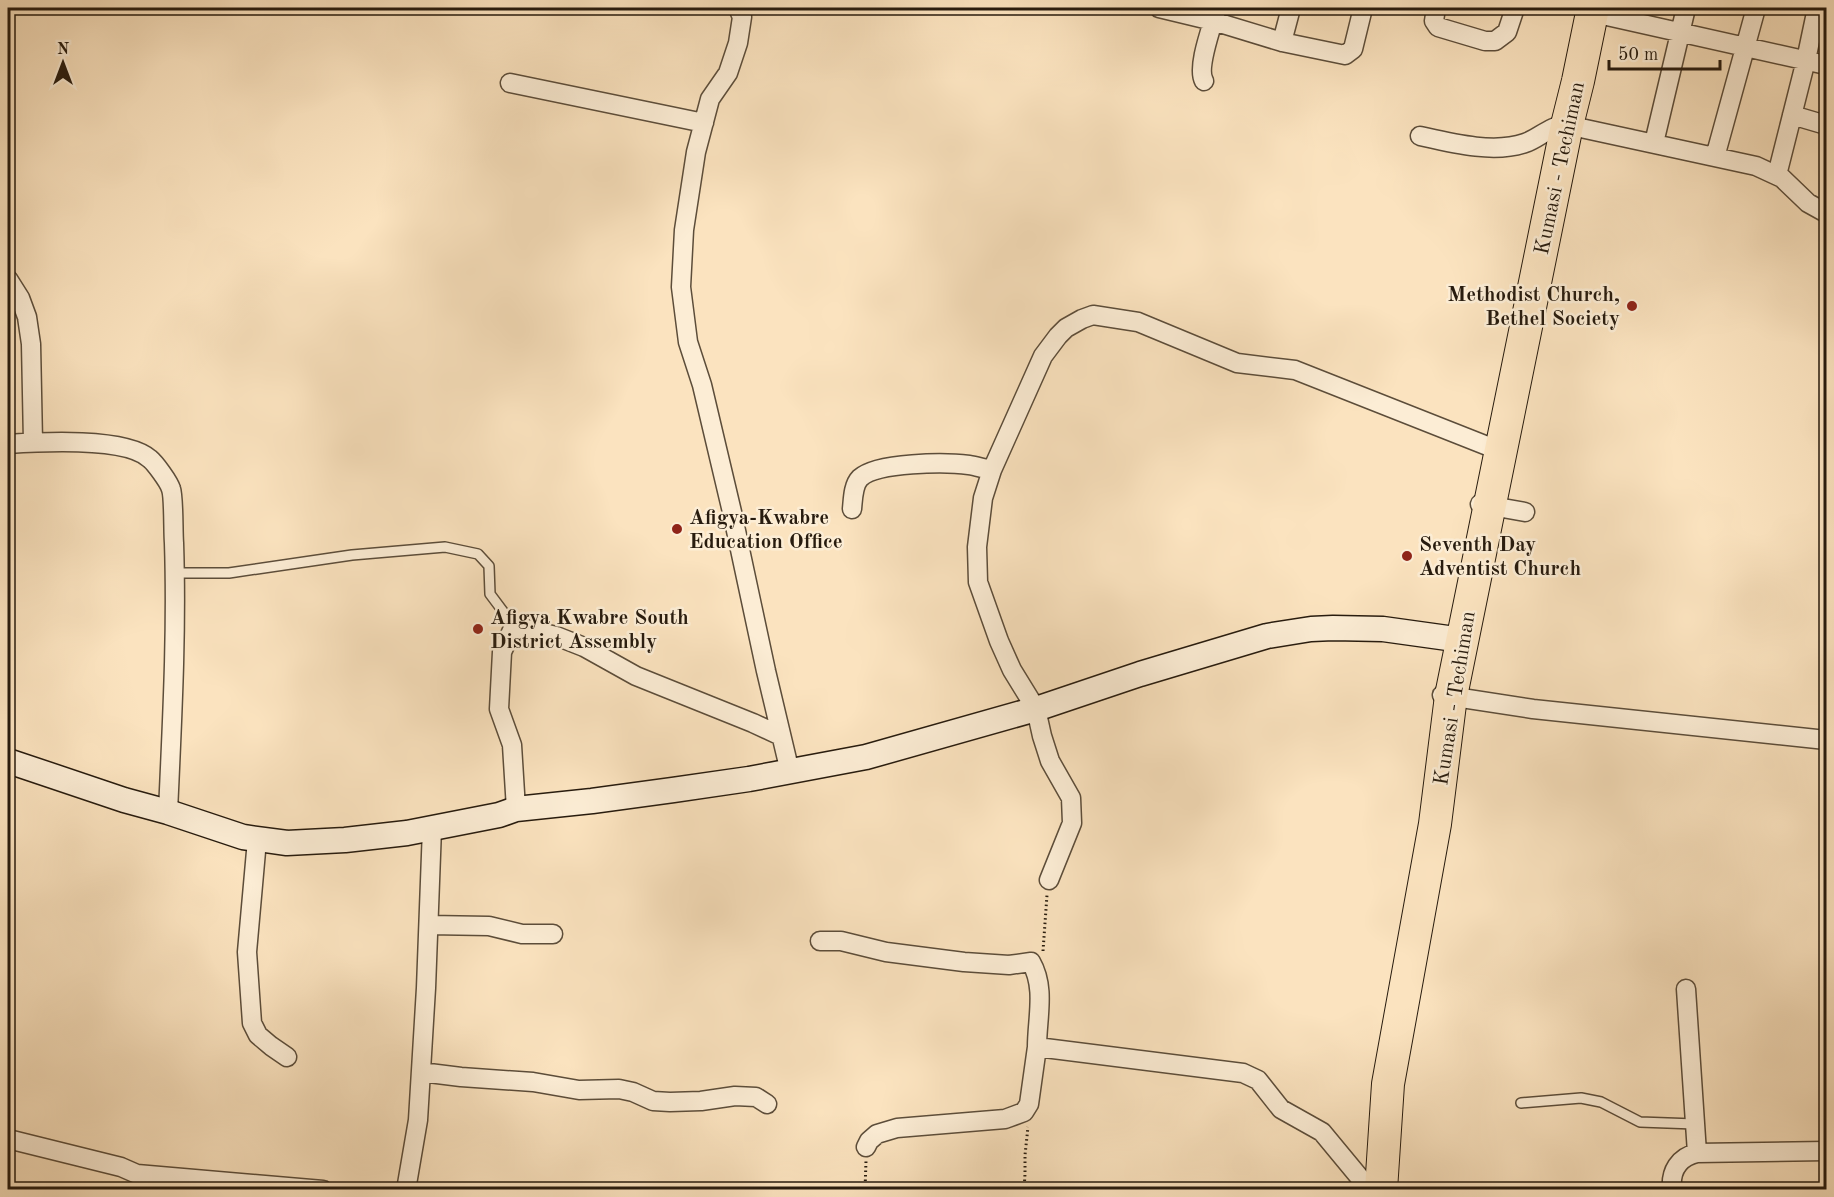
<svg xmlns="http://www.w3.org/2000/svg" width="1834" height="1197" font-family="'Old Standard TT',serif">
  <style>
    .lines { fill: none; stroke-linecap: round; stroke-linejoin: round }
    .lane-casing { stroke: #5c4d3a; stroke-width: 12 }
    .street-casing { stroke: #5c4d3a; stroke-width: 21 }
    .secondary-casing { stroke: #271b0e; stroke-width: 27 }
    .highway-casing { stroke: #271b0e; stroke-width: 34 }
    .path { stroke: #271b0e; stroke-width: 3; stroke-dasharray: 1.5 3; stroke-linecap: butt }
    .lane { stroke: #fcedd5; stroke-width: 9 }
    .street { stroke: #fcedd5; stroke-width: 18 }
    .secondary { stroke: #fcedd5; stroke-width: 24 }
    .highway { stroke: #fbe3bf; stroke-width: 32 }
    .poi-dot { fill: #8f2418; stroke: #fcedd5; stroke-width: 2 }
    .labels { text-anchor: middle; stroke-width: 5; stroke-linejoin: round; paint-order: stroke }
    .street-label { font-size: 21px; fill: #271b0e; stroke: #fcedd5 }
    .poi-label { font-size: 21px; font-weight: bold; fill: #271b0e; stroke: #fcedd5; text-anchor: start }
  </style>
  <rect width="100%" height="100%" fill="#fbe3bf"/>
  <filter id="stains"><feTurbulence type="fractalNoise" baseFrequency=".00333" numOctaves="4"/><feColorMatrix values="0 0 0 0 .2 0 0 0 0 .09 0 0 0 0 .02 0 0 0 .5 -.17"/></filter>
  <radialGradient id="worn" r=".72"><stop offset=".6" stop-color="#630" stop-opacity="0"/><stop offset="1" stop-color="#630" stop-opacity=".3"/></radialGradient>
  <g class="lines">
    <g class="lane-casing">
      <path id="lane" d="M175 573H229L352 555 445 547 478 554 489 566 490 594 514 626
        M1521 1103 1581 1098 1601 1102 1640 1122 1695 1124"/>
    </g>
    <g class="street-casing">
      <path id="street" d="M738 8 742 17 738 43 728 73 710 99 696 152 684 230 681 287 688 342 702 385 732 512 766 671 790 772
        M1159 8 1213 21 1282 42 1345 55 1353 49 1363 8
        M1436 8 1434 21 1438 27 1485 41H1495L1507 32 1515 8
        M1593 10 1607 16 1826 65
        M1282 42 1291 8
        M1204 81C1196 67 1213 24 1217 8
        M510 83 704 123
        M1792 115 1826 125
        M1420 136C1451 143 1494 154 1525 143 1540 138 1550 125 1567 125L1756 166 1782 178 1808 203 1826 213
        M1654 143 1686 8
        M1715 157 1756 8
        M1777 175 1806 60 1817 8
        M8 279 20 298 27 317 31 344 33 442
        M8 444C40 442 126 437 150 459 155 463 169 482 171 489 174 497 173 532 174 543 177 633 172 722 168 812
        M1480 504 1525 512
        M852 509C853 499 853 485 860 478 877 462 946 462 969 465 977 466 984 469 992 470
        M1442 695 1533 709 1826 740
        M516 809 512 745 499 709 502 652 514 626 556 636 584 647 636 676 753 723 781 736
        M257 840 247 952 252 1023 258 1035 271 1046 287 1057
        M1049 880 1072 823 1071 798 1050 761 1042 736 1036 709 1012 670 999 641 978 582 977 547 983 498 992 470 1043 356 1058 336 1066 328 1082 319 1093 315 1138 322 1237 363 1295 370 1490 447
        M429 925 489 926 522 934H553
        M820 941H841L886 952 964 962 1009 965 1031 962C1046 988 1037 1018 1037 1047
        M1686 989 1697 1153
        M421 1072 461 1077 533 1082 579 1090 619 1089 633 1092 653 1101 670 1102 701 1101 735 1096 756 1097 767 1104
        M8 1139 121 1167 137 1174 323 1190
        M866 1147 869 1141 877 1134 897 1128 1005 1119 1024 1112 1029 1104 1037 1047 1243 1073 1258 1080 1281 1109 1322 1132 1370 1190
        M406 1190 418 1120 426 988 432 828
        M1672 1190C1670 1171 1679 1157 1697 1153L1826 1151"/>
    </g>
    <g class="secondary-casing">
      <path id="secondary" d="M8 761 124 800 168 812 243 837 287 843 345 840 407 833 499 815 516 809 592 801 673 790 749 779 866 757 1036 709 1140 674 1267 636 1311 629 1333 628 1383 629 1462 640"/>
    </g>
    <g class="highway-casing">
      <path id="highway" d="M1381 1190 1388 1084 1435 824 1451 696 1567 125 1578 81 1593 8"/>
    </g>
    <path class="path" d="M1043 951 1047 895
      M865 1190 866 1161
      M1024 1190 1025 1174V1155L1028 1127"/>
    <use href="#lane" class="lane"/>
    <use href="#street" class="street"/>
    <use href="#secondary" class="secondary"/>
    <use href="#highway" class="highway"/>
  </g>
  <g class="poi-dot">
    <circle cx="1632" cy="306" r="6"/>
    <circle cx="677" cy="529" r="6"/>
    <circle cx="1407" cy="556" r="6"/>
    <circle cx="478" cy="629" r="6"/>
  </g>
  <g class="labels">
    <g class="street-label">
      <text transform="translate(1559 168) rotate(-78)" y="7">Kumasi - Techiman</text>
      <text transform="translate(1454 698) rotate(-81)" y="7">Kumasi - Techiman</text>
    </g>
    <g class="poi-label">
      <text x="1620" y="301" text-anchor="end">Methodist Church,<tspan x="1620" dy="24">Bethel Society</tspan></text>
      <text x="689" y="524">Afigya-Kwabre<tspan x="689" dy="24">Education Office</tspan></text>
      <text x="1419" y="551">Seventh Day<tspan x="1419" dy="24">Adventist Church</tspan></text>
      <text x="490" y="624">Afigya Kwabre South<tspan x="490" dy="24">District Assembly</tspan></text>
    </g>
  </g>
  <rect width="1834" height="1197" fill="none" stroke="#fbe3bf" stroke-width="30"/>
  <rect x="9" y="9" width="1816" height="1179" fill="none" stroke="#271b0e" stroke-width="3"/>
  <rect x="15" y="15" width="1804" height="1167" fill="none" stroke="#271b0e" stroke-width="1.5"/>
  <g transform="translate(63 63)" stroke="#fcedd5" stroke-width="4.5" paint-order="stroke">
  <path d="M0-4.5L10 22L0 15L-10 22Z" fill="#271b0e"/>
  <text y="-9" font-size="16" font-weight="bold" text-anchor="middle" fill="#271b0e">N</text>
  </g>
  <path d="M1609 60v9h111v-9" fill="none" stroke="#271b0e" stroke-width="3"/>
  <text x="1618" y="60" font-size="18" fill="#271b0e" stroke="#fcedd5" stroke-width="4.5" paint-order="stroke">50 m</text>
  <rect width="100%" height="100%" filter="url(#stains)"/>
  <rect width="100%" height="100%" fill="url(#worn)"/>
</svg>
